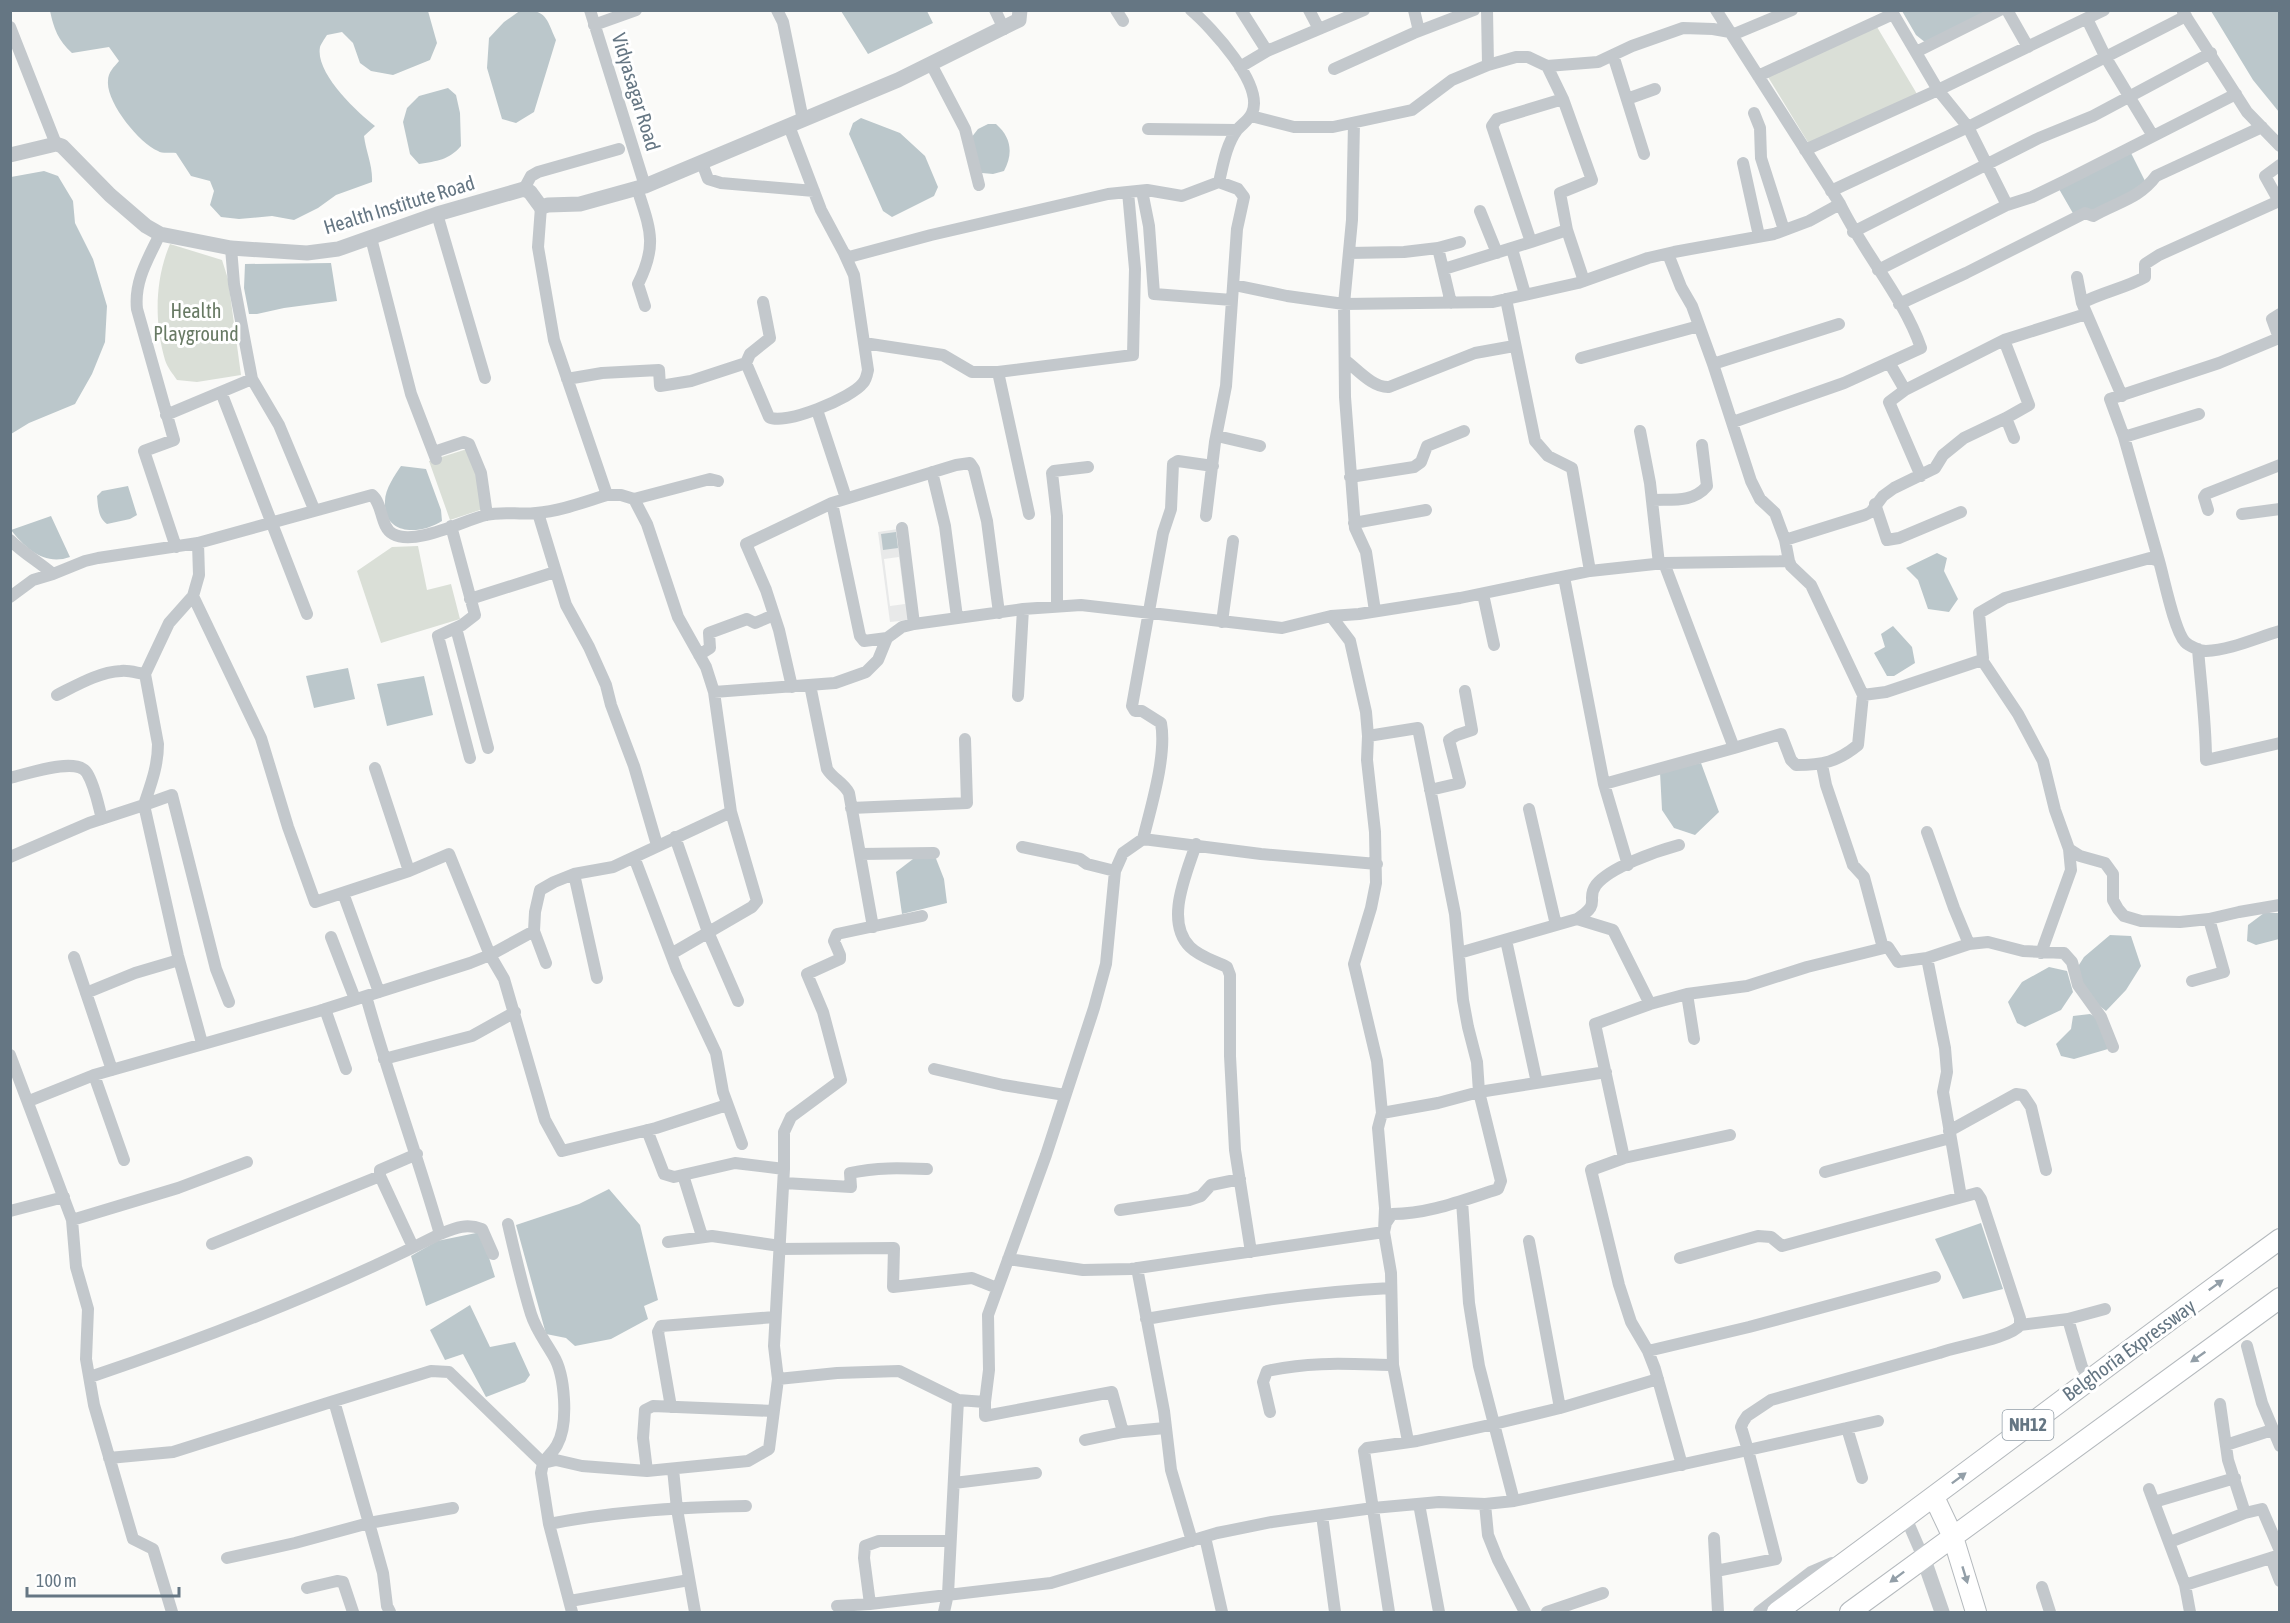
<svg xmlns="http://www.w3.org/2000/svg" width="2290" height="1623" font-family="'Asap Condensed',sans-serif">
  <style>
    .built { fill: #e8e9e9; fill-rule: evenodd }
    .green { fill: #dadfd7 }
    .water { fill: #bbc7cb }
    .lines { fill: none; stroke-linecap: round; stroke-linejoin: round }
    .trunk-casing { stroke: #b4b9bd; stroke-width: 22 }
    .minor { stroke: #c3c8cc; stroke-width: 12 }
    .tertiary { stroke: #c3c8cc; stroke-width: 15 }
    .trunk { stroke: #fff; stroke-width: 20 }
    .oneway { fill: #939fa8 }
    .labels { text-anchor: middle; stroke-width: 6; stroke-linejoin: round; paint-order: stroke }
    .shield { fill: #fff; stroke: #939fa8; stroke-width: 1.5 }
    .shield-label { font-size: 18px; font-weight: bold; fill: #657683 }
    .street-label { font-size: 20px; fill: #657683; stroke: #fff }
    .park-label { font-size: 20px; fill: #687a64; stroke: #fff }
  </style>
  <rect width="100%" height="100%" fill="#fafaf8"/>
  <path class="built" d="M898 529 910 620 890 622 878 532ZM899 557 905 604 890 606 884 559Z"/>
  <path class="green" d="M1877 27 1917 94 1809 144 1768 77Z
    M170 244 222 260 228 279 241 375 197 382 177 380C173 374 167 367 165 360 154 322 155 279 170 244Z
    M467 449 477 470 483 509 450 520 429 461Z
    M418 546 427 590 451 584 460 619 381 643 357 571 392 547Z"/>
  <path class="water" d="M521 10C547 10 546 18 556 40L534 112 516 123 502 119 487 68 489 38 504 22Z
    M50 11H428L437 43 430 60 393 75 371 71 360 63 353 43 342 32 327 35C325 38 321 44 320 47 315 73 357 112 375 126L364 136C366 152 373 166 372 182L336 195 318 208 294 220 272 216 239 219 221 217 210 205 214 191 210 181 191 176 176 153C171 152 162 154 158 151 139 143 106 102 108 81 108 72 114 67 119 61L109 47 72 53C58 40 54 29 50 11Z
    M841 11H927L933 23 868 54Z
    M1902 11H1988L1926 43 1916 35Z
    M2211 11H2279V112L2253 80Z
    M448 88 456 95 460 113 461 146C449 160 437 161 419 164L410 154 403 122 407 108 419 96Z
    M861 118 900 133 925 156 938 187 934 196 892 217 883 211 849 134 853 123Z
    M988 124H996C1012 138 1013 154 1004 171L993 174 982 173 978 166 971 138 978 129Z
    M2131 153 2147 185 2078 222 2059 189Z
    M44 171 58 176 73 201 75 223 93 259 107 306 105 342 92 374 75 404 29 423 11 434V177Z
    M331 263 337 301 284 308 257 314H249L244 288 245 264Z
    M401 466 426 469 441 510 442 521C420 535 383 536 385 501 385 489 395 475 401 466Z
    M128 486 137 515 130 519 107 524C98 518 98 506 97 496L102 491Z
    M51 516 70 557C45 566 26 549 11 530Z
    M896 532 898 548 883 550 881 534Z
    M1937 553 1947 558 1944 571 1958 599 1949 612 1928 609 1918 580 1906 568Z
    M1893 626 1912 647 1915 663 1894 676H1887L1874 653 1885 647 1881 634Z
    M348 668 355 699 314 708 306 676Z
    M424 676 433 715 387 726 377 684Z
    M1701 763 1719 812 1695 835 1674 828 1662 810 1660 772Z
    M935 856 944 879 947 903 902 914 896 872 913 859Z
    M2264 913H2279V939L2256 945 2247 941 2248 925Z
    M2110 935 2131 936 2141 966 2126 990 2106 1011 2087 996 2077 968 2084 957Z
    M2049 967 2067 971 2073 992 2061 1010 2025 1027 2017 1023 2008 1002 2022 982Z
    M2090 1014 2100 1019 2108 1049 2074 1059 2061 1056 2056 1044 2071 1029 2073 1016Z
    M609 1189 640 1225 658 1300 644 1306 648 1319 611 1339 575 1346 566 1338 546 1334 516 1225 579 1204Z
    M1981 1223 2003 1289 1963 1299 1935 1239Z
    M481 1232 495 1277 426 1306 411 1256 437 1241Z
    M470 1305 490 1347 515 1342 530 1375 525 1382 486 1397 463 1354 445 1360 430 1330Z"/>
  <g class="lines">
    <g class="trunk-casing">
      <path id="trunk" d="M1934 1497 1953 1537 1976 1612
        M1777 1612C1946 1489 2111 1362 2280 1239
        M1850 1612 2280 1298"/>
    </g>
    <path class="minor" d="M590 10 645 186
      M777 10 783 22 803 120
      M995 10 1004 29
      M1116 10 1123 21
      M1191 10C1211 27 1265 85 1252 113 1249 120 1242 124 1237 130 1226 145 1223 165 1219 182
      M1241 10 1267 51
      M1309 10 1319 29
      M1414 10 1419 31
      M1487 10 1488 65
      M1716 10 1840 204C1863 252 1904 298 1921 348L1844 383 1733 422
      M2007 10 2028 47
      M2104 10 1938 90 1968 127 2007 205 2032 197 2065 181 2236 94
      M2183 12 2247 112 2280 146
      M2087 19 2106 58 2153 136
      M594 25 636 10
      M10 27 56 144
      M1732 35 1792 10
      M1916 52 2000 10
      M1613 55 1644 154
      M931 64 965 129 979 185
      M1547 66 1563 99 1592 180 1560 193 1567 230 1584 281
      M1240 67 1267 51 1364 10
      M1334 69 1414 33 1474 10
      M1758 76 1893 14
      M1627 99 1655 89
      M1754 113 1760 128 1761 158 1784 230
      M1251 116 1294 127H1333L1412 110 1452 80 1488 65 1516 57H1528L1547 66 1598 62 1632 46 1683 28 1713 29 1730 32
      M1354 123 1352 220 1344 304 1345 397 1355 528 1366 552 1375 611
      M789 126 821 210 844 253 849 257 931 235 1108 194 1147 190 1182 196 1219 182 1238 189 1244 197 1237 229 1226 386 1215 442 1206 516
      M1148 129 1237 130
      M1805 150 1938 90 1891 10
      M702 163 708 179 721 183 814 191
      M1743 163 1759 236
      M637 188C650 229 658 244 638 284L645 306
      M524 189 531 176 538 172 619 149
      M1142 191 1149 226 1154 294 1232 300
      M1831 191 1968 127 2186 16
      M1480 211 1497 253
      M437 214 485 378
      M1853 232 2039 138 2093 116 2211 53
      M160 234C148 259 134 281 137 309L174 440 144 451 176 547
      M371 238 411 394 436 459
      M1531 242 1567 230
      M231 248 234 284 252 379 279 425 314 509
      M1438 248 1460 242
      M1512 249 1525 294
      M1349 253 1404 252 1438 248 1451 303
      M1668 254 1681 287 1692 306 1713 364 1751 481 1760 499 1775 513 1785 540 1789 561
      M1444 269 1531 242 1492 126 1497 119 1563 99
      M1878 270 2007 205
      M2077 277 2082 303
      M1234 285 1287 296 1344 304 1493 302 1578 283 1648 258 1674 252 1774 234 1809 221 1840 204
      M1506 299 1535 441 1548 456 1572 468 1590 571
      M763 302 770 338 750 354 746 363 769 417C784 426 852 398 863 383 866 380 867 375 868 370L854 275 844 253
      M1899 304 1966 273 2085 213 2093 216C2117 202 2139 199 2156 176L2262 127
      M864 343 943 355 972 372H998L1133 355 1135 269 1128 192
      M1581 358 1699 326
      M1345 360C1357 369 1373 388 1389 387L1475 353 1514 346
      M1713 364 1839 324
      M1890 364 1905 390 2004 340
      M998 372 1029 514
      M567 379 602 373 659 370 660 386 691 381 746 363
      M1905 390 1889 402 1921 476
      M221 392 307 614
      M2122 396 2082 303C2102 292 2126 288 2145 277V264L2159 255 2279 201 2265 176 2280 165
      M817 410 846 498
      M166 415 252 379
      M1640 431 1650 483 1659 564
      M1217 436 1260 446
      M2124 437 2199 414
      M2014 438 2006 418 2029 405 2004 340 2086 314
      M434 452 464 442 469 444 481 473 487 515
      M932 472 945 526 957 617
      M1350 477 1414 467 1421 462 1427 446 1464 431
      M634 499 710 479 718 481
      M1652 500C1672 499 1693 503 1707 486L1702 445
      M832 503 860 636 864 641 887 638
      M1875 504 1887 540 1899 538 1961 512
      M2208 510 2204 497 2206 494 2280 465
      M538 513 566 605 589 647 606 685 611 705 634 766 657 845
      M2242 514 2280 509
      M1354 523 1426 510
      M451 526 475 615 462 625 438 636 470 758
      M902 528 914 624
      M10 540C23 553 39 562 53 574L85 561 98 558 198 543 372 495C383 504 380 527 393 534 415 546 462 521 486 515 502 511 520 515 536 513 561 511 584 502 607 495
      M1785 540 1865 515 1871 512 1883 496 1894 488 1935 468 1943 455 1964 438 2006 418
      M2159 561 2124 437 2110 399 2219 363 2279 338 2272 319 2280 314
      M1664 563 1734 748 1781 734 1791 760 1796 765C1823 765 1837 762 1858 745L1863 695
      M1564 577 1604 784 1628 865
      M1483 594 1494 645
      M193 596 261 738 288 827 315 902 409 871 449 854 490 955 504 979 545 1120 562 1151 656 1128 727 1105
      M10 597 33 580 53 574
      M470 599 555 572
      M1057 606V516L1052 473 1054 471 1088 467
      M1222 622 1233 541
      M456 628 488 748
      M2198 649C2201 687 2206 723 2206 760L2280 743
      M699 655 710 648 709 633 747 619 755 623 774 615
      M1982 660 2018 714 2043 761 2055 810 2069 849 2080 856 2105 863 2113 874V900L2118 909 2124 916 2141 921 2180 922 2209 919
      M810 685 827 769C833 779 843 782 849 793L873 927
      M792 687 779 630 766 590 746 544 832 503 956 465 970 463 974 469 987 521 999 613
      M714 692 835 683 866 672 878 660 887 638 902 627 914 624 1023 609 1081 605 1282 628 1331 616 1359 614 1460 598 1590 571 1664 563 1789 561 1791 566 1811 585 1863 695 1886 692 1982 660 1983 658 1979 613 2005 598 2150 558 2159 561C2164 578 2174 630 2185 642 2189 646 2200 651 2206 651 2231 650 2256 638 2280 631
      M57 695C77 685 99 672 121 671 129 670 137 673 145 674
      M1018 696 1023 609
      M1368 736 1367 760 1375 832 1376 883 1371 908 1354 964 1377 1061 1382 1113 1378 1128 1385 1208 1384 1232 1391 1273 1393 1365 1408 1441
      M1822 765 1826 785 1853 865 1864 877 1883 948
      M375 768 409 871
      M10 778C27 774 77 756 87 773 95 786 98 804 102 819
      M1604 784 1734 748
      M1430 790 1460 783 1449 740 1457 735 1472 730 1465 691
      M851 808 967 803 965 739
      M1529 809 1556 925
      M1927 832 1954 908 1969 944 1988 942 2023 951 2064 953 2072 962 2078 985 2101 1017 2113 1047
      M675 837 708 932 738 1001
      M1143 839 1261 854 1377 864
      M1196 844C1187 873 1164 921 1190 947 1200 957 1215 961 1227 967L1230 975V1056L1235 1150 1251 1252
      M1022 847 1080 859 1087 864 1115 871
      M860 854 934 853
      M10 857 89 823 144 805C151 784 158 766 158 744L145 674 169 623 193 596 199 575 198 543
      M634 857 677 970 716 1053 723 1092 742 1144
      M574 874 597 978
      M343 893 379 992
      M1577 919C1603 903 1585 900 1596 885 1610 867 1657 851 1679 845
      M534 931 546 963
      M331 937 355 999
      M1506 940 1537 1083
      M1459 953 1577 919 1613 930 1650 1004 1687 994 1747 986 1807 967 1888 947 1898 962 1927 958 1969 944
      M2041 953 2071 870 2069 849
      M671 954 752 907 757 901 731 812
      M74 957 112 1070
      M1927 958 1945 1048 1947 1072 1943 1092 1961 1197
      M2192 981 2224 972 2209 919 2239 912 2280 905
      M86 993 135 973 179 960
      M1687 994 1694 1039
      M325 1009 346 1069
      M202 1043 178 956 144 805 172 795 216 969 229 1002
      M10 1055 72 1220 76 1267 88 1309 86 1359 94 1405 133 1539 153 1549 172 1612
      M384 1059 472 1036 515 1012
      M934 1069 1003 1085 1065 1095
      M94 1075 124 1160
      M29 1101 94 1075 319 1011 470 963 490 955 534 931 535 912 540 890 554 882 574 874 613 867 731 812 714 692 706 667 678 617 647 524 634 499 621 495H607L554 340 538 247 541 207
      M1382 1113 1438 1103 1479 1092 1606 1072
      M647 1130 664 1174 674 1177 735 1163 784 1169V1132L791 1117 841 1080 823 1012 807 974 840 959V955L834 941 837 934 922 916
      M1949 1131 2016 1094 2023 1095 2031 1107 2046 1170
      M1624 1158 1595 1024 1650 1004
      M1825 1172 1950 1138
      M683 1175 702 1236
      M380 1176V1170L417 1154
      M784 1183 851 1187 850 1173C877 1167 901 1168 927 1169
      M1462 1201 1469 1303 1479 1366 1494 1424 1560 1408 1658 1379
      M1120 1210 1189 1200 1201 1196 1211 1185 1240 1179
      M10 1211 64 1197
      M72 1220 178 1188 247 1162
      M440 1234C455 1228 466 1223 482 1229L493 1254
      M1529 1241 1560 1408
      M668 1242 712 1236 780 1246
      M212 1244 380 1176 413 1247
      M779 1249 894 1248 893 1287 972 1278 997 1288
      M1008 1259 1083 1270 1131 1269 1384 1232 1386 1223 1392 1214C1429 1214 1463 1200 1498 1189L1501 1181 1479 1092 1477 1062 1468 1027 1463 1000 1455 914 1418 728 1368 736 1366 712 1350 641 1331 616
      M1137 1268 1164 1411 1171 1470 1192 1541
      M1146 1319C1228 1305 1308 1292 1391 1288
      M2068 1319 2105 1309
      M2020 1325 2068 1319 2082 1367 2089 1378
      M2247 1346 2262 1403 2280 1446
      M1648 1351 1749 1327 1935 1277
      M90 1377C209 1337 328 1291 440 1234 417 1154 388 1076 366 996
      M778 1379 774 1346 784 1169
      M334 1401 431 1371 449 1372 543 1463C547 1457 554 1451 557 1445 569 1424 565 1374 553 1355 545 1341 536 1330 531 1314 522 1285 515 1254 508 1224
      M985 1402V1416L1112 1392 1123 1432 1165 1428
      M671 1407 658 1332 661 1326 775 1317
      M1270 1412 1263 1382 1267 1371C1312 1361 1348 1364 1393 1365
      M1847 1428 1862 1478
      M1085 1440 1123 1432
      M2226 1445 2272 1430
      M109 1458 173 1452 334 1401 369 1523 453 1508
      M1682 1465 1655 1369 1648 1351 1631 1322 1619 1285 1591 1170 1624 1158 1730 1135
      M673 1469 677 1509 695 1612
      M647 1471 643 1438 645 1410 653 1406 773 1411
      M954 1483 1036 1473
      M2149 1489 2185 1585 2190 1612
      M2154 1502 2235 1478
      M1419 1504 1439 1612
      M1485 1504 1488 1535 1498 1560 1525 1612
      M2245 1513 2262 1509 2280 1551
      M1322 1515 1335 1612
      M1906 1518 1923 1557
      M549 1524C614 1511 680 1507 746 1506
      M1205 1537 1222 1612
      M1714 1538 1718 1612
      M2170 1542 2245 1513 2228 1460 2220 1404
      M227 1558 295 1543 369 1523 383 1573 387 1606 390 1612
      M2271 1558 2280 1581
      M1716 1571 1776 1559 1748 1450 1878 1421
      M2185 1585 2280 1555
      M2042 1587 2050 1612
      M307 1588 337 1581 343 1582 353 1612
      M570 1601 689 1580
      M870 1604 1051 1583 1217 1533 1272 1522 1373 1508 1439 1502 1485 1504 1514 1501 1748 1450 1741 1427 1743 1422 1747 1416 1771 1400 1939 1353C1958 1346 2011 1338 2020 1325V1318L1981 1199 1977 1193 1782 1246 1771 1237 1758 1236 1680 1258
      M837 1606 870 1604 864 1558 865 1546 879 1541H950
      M572 1612 549 1524 541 1473 543 1463 556 1460 582 1466 647 1471 748 1461 769 1449 778 1379 837 1373 899 1371 958 1400 985 1402 989 1370 988 1315 1046 1155 1094 1008 1106 964 1115 871 1123 853 1143 839C1151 807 1167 755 1161 723L1142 711H1135L1132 706 1163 533 1171 509 1173 464 1178 461 1213 466
      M944 1612 948 1594 958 1400
      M1389 1612 1364 1451 1367 1448 1417 1441 1494 1424 1514 1501
      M1547 1612 1603 1593
      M1759 1612 1811 1572 1832 1563"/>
    <path class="tertiary" d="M10 155 56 144 62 146 110 195 146 226 160 234 231 248 307 253 338 249 437 214 524 189 530 192 541 207 548 205 580 204 645 186 898 80 1019 20 1020 10
      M1923 1557 1942 1612"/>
    <use href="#trunk" class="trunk"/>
  </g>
  <defs><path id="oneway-solid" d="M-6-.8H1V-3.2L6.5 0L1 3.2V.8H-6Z" transform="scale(1.5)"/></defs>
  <g class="oneway">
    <use href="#oneway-solid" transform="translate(2216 1285) rotate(-36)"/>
    <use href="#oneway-solid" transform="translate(2198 1357) rotate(145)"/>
    <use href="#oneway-solid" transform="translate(1959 1478) rotate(-37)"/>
    <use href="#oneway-solid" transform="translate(1965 1575) rotate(73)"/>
    <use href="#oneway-solid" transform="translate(1897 1577) rotate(143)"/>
  </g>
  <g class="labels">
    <rect class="shield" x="2002.5" y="1410" width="51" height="30" rx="4.5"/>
    <g class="shield-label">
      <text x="2028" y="1431">NH12</text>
    </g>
    <g class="street-label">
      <text transform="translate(636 92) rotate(73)" y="7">Vidyasagar Road</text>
      <text transform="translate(399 205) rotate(-17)" y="7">Health Institute Road</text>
      <text transform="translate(2129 1350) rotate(-36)" y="7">Belghoria Expressway</text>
    </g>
    <g class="park-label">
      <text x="196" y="318">Health<tspan x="196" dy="23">Playground</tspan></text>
    </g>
  </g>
  <rect width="2290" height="1623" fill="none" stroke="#657683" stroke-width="24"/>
  <path d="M27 1587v9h152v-9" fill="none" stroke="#657683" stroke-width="3"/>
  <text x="36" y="1587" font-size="18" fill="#657683" stroke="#ffffff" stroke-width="4.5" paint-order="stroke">100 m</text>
</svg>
